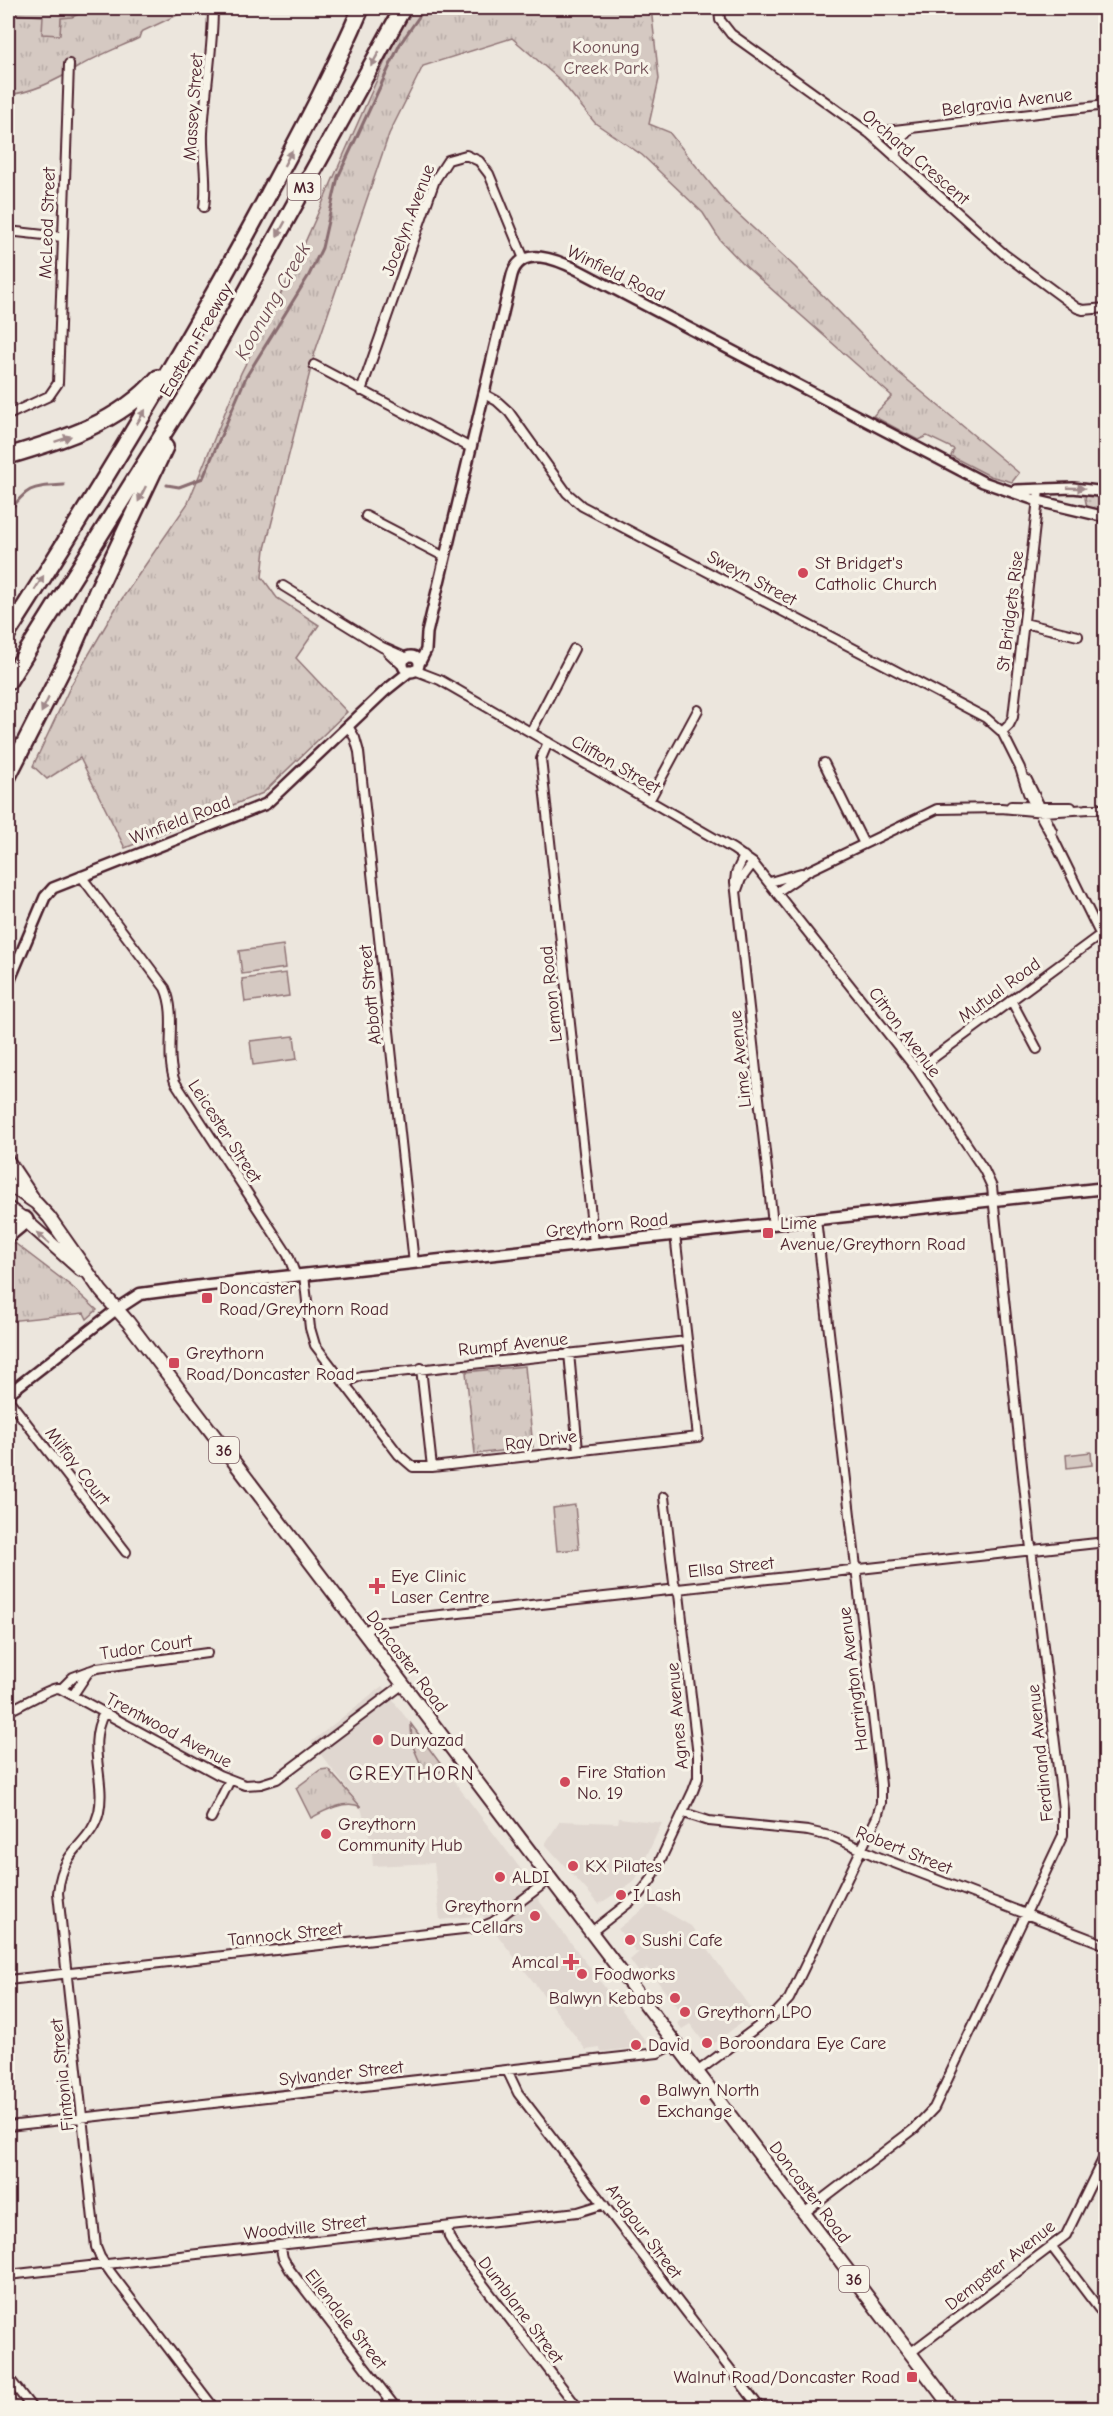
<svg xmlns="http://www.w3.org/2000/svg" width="1113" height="2416" font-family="'Comic Neue',sans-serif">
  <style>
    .built { fill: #e0d7d0 }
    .grass { fill: url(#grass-dots); stroke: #907476; stroke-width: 1.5 }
    .park { fill: url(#park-tufts); stroke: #907476; stroke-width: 1.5 }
    .garden { fill: #d5c9c2; stroke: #907476; stroke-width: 1.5 }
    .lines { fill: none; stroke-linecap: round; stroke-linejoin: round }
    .stream { stroke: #896c6f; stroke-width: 3 }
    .minor-casing { stroke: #4a1f2b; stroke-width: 12 }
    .tertiary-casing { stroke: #4a1f2b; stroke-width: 14 }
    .secondary-casing { stroke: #4a1f2b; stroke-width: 15 }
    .primary-casing { stroke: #4a1f2b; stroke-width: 16 }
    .motorway-casing { stroke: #4a1f2b; stroke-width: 20 }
    .minor { stroke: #f7f3e8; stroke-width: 8 }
    .tertiary { stroke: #f7f3e8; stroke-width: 9 }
    .secondary { stroke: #f7f3e8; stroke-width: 10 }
    .primary { stroke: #f7f3e8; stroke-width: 12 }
    .motorway { stroke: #f7f3e8; stroke-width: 15 }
    .oneway { fill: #a0898a }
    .poi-dot { fill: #d1495b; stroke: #f7f3e8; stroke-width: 2 }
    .labels { text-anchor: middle; stroke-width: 6; stroke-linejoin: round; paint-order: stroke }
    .shield { fill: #f7f3e8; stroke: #7e5f64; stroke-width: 1.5 }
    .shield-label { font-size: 16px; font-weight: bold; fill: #4a1f2b }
    .park-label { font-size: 18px; fill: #6d4a51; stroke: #f7f3e8 }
    .street-label { font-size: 18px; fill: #4a1f2b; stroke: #f7f3e8 }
    .poi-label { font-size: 18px; fill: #4a1f2b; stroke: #f7f3e8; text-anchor: start }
    .water-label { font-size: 20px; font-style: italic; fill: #6f4c53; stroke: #f7f3e8 }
    .neighbourhood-label { font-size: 20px; letter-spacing: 1.5px; fill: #4a1f2b; stroke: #f7f3e8 }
  </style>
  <defs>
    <pattern id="grass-dots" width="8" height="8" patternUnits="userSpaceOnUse" patternTransform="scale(1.5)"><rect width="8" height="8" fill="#d5c9c2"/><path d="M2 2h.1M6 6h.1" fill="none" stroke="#b8aca7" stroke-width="1.8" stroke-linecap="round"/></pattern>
    <pattern id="park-tufts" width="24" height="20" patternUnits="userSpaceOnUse" patternTransform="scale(1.5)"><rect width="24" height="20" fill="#d5c9c2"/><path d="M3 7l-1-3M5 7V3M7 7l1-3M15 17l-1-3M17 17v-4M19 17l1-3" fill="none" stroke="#b8aca7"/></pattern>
  </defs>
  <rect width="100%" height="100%" fill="#ece6dd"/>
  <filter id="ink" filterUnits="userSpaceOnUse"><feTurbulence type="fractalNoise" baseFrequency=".0167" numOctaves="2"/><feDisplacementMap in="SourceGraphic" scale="12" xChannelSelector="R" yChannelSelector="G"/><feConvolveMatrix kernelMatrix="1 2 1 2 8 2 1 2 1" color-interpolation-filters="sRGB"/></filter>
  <g filter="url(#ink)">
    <path class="built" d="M382 1686 529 1880 540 1902 647 2043 640 2047 601 2052 600 2048 586 2050 482 1915 440 1920 434 1863 373 1866 371 1841 360 1805 311 1742Z
      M619 1818 662 1823 635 1881 599 1904 545 1844 560 1821 618 1823Z
      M651 1903 691 1926 754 2013 708 2048 690 2024 682 2029 677 2023 685 2017 647 1968 640 1974 630 1960 639 1952H636L618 1929Z"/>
    <path class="grass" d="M1089 494 1105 496V513L1087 508 1085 498Z"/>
    <path class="park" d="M8 8H192L141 32 139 38C120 47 99 55 80 66 58 80 34 92 8 95Z
      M412 8H651L659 79 649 124 669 132 725 202 795 267 898 372 1019 473 1012 482 990 476 951 456 954 449 927 436 918 440 873 416 892 396 742 263 720 240 703 213 642 155 595 123 559 79 512 38 423 66 389 134 315 352 265 549 262 577 277 598 319 625 296 658 347 712 263 793 125 848 80 758 47 779 33 766 71 685 117 606 188 503 241 373 295 265 390 50Z
      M8 1238 71 1286 97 1310 87 1319 84 1313 8 1321Z
      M525 1366 533 1447 475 1454 466 1372Z
      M411 1724 445 1770 435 1773 424 1772 412 1744Z
      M328 1769 361 1807C346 1799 324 1811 311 1818L296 1788 320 1770Z"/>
    <path class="garden" d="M8 8H92L72 17 61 18 60 35 42 34 43 16 16 14 8 10Z
      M283 945 286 968 242 974 239 951Z
      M286 973 289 996 245 1002 242 979Z
      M294 1036 297 1059 253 1065 250 1041Z
      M1091 1452 1092 1465 1067 1468 1066 1455Z
      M575 1505 579 1549 557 1551 553 1508Z"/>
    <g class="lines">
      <path class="stream" d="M167 485 179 487 203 478 246 377 309 275 322 248 338 177 400 44 425 8
        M8 513C29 486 30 487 64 485"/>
      <g class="minor-casing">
        <path id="minor" d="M719 8 720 20 731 34 869 133 1004 254 1077 308 1083 310 1106 308
          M869 133 1106 105
          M895 157 901 139 911 128
          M204 207C208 182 202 158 203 133 205 91 213 50 213 8
          M8 231 62 237
          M314 365 471 448
          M361 391 435 180 448 160 466 155 479 161 489 174 524 259
          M484 394 497 401 509 412 567 493 582 506 986 718 1002 732 1020 768 1028 793 1054 840 1106 946
          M8 415 49 396 58 383 69 64
          M366 516 445 557
          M283 586 382 647 407 658
          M1024 623 1078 636
          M388 652 402 665
          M414 670 440 680 733 849 753 863 917 1070 984 1170 992 1187 1030 1540 1063 1809V1835L934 2108 914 2129 804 2213
          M348 726 355 738 359 752 414 1263
          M531 732 574 649
          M1002 732 1009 725 1013 717 1039 490
          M548 742 541 759 594 1243
          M824 763 864 844
          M1027 780 1052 831
          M649 801 698 710
          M1011 806 1071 807
          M1086 809H1106
          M744 856 736 873 735 882 773 1224
          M81 876 165 988C178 1017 164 1052 175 1082L288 1255 296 1276
          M770 882 801 873
          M737 890 741 879 753 863
          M777 892 808 871 937 809 1001 808 1044 812 1089 809
          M1011 1000 1037 1049
          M917 1070 1100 935
          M304 1275 310 1328 315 1345 399 1455 413 1467H432L698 1437 675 1234
          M569 1353 578 1450
          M421 1368 432 1467
          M345 1385 353 1379 361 1376 687 1341
          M8 1399 126 1552
          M363 1633 377 1623 386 1621 1106 1542
          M61 1689 73 1677 97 1668 207 1653
          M73 1695 89 1671
          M8 1711C20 1707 50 1687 59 1688L219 1775 245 1785 261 1784 277 1779 402 1685
          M104 1713C86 1746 106 1778 99 1812 94 1833 80 1842 69 1858 62 1869 59 1881 58 1893L96 2247 100 2257 111 2273 214 2408
          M684 1813 709 1821 808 1831 834 1837 876 1856 1106 1945
          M211 1818 230 1780
          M590 1933 640 1894 651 1880 693 1791 698 1778V1756L679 1594 674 1583 664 1497
          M8 1980 481 1927 493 1922 550 1879
          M507 2070 518 2093 760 2408
          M697 2072 776 2013 789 1999 877 1817 881 1803V1785L816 1219
          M8 2126 658 2053 676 2044
          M447 2227 449 2237 456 2249 578 2408
          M280 2245 283 2258 290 2270 396 2408
          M1052 2247 1106 2318
          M8 2275 578 2212 604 2204
          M910 2353 1066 2235 1106 2153
          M8 2377 32 2408"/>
      </g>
      <g class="tertiary-casing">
        <path id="tertiary" d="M1016 490 1073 488 1106 492
          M403 664a8 8 0 1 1 16 0a8 8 0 1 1-16 0Z
          M420 662 426 650 427 633 512 275C521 244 558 260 578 270L983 482 1038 501 1106 517
          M8 984 45 897 53 888 266 804 385 691 410 671
          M8 1394 117 1309"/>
      </g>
      <g class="secondary-casing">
        <path id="secondary" d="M117 1309 140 1294 209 1285 1106 1188"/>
      </g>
      <g class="primary-casing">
        <path id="primary" d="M8 1161 32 1197
          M8 1184 36 1203 49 1217 101 1291 128 1322 952 2408
          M8 1208 25 1220 81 1270"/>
      </g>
      <g class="motorway-casing">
        <path id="motorway" d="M8 456C62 440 119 423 158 378
          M8 633C99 490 188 345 268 195 301 133 334 72 361 8
          M8 682 205 367 403 8
          M8 776 71 652 98 589 165 447
          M8 1234 25 1220"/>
      </g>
      <use href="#minor" class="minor"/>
      <use href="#tertiary" class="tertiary"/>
      <use href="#secondary" class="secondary"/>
      <use href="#primary" class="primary"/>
      <use href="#motorway" class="motorway"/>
    </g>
    <defs><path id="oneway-solid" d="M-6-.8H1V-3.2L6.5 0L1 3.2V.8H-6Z" transform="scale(1.5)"/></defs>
    <g class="oneway">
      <use href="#oneway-solid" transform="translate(375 59) rotate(119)"/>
      <use href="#oneway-solid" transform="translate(288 158) rotate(-62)"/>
      <use href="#oneway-solid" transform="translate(281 229) rotate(119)"/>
      <use href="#oneway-solid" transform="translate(141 417) rotate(-59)"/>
      <use href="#oneway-solid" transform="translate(63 439) rotate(-19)"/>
      <use href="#oneway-solid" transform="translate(1076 488) rotate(2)"/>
      <use href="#oneway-solid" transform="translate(142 494) rotate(116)"/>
      <use href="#oneway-solid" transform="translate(39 583) rotate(-58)"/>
      <use href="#oneway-solid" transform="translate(45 705) rotate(116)"/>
      <use href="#oneway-solid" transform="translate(43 1238) rotate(-139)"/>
    </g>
  </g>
  <g class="poi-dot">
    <circle cx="803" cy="573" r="6"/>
    <rect x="762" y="1227" width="12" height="12" rx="3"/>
    <rect x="201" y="1292" width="12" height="12" rx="3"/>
    <rect x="168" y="1357" width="12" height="12" rx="3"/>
    <path d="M374 1577h6v6h6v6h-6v6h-6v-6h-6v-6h6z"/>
    <circle cx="378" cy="1740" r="6"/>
    <circle cx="565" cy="1782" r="6"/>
    <circle cx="326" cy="1834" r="6"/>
    <circle cx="573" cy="1866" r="6"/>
    <circle cx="500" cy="1877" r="6"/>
    <circle cx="621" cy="1895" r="6"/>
    <circle cx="535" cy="1916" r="6"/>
    <circle cx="630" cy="1940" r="6"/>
    <path d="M568 1953h6v6h6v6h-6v6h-6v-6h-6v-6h6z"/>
    <circle cx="582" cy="1974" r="6"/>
    <circle cx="675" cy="1998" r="6"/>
    <circle cx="685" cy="2012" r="6"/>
    <circle cx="707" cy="2043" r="6"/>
    <circle cx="636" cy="2045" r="6"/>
    <circle cx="645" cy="2100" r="6"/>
    <rect x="906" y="2371" width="12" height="12" rx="3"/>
  </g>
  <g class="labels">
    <g class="shield">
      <rect x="287.5" y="174" width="33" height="26" rx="4.5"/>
      <rect x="209" y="1437" width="30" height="26" rx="4.5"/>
      <rect x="839" y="2266" width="30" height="26" rx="4.5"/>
    </g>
    <g class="shield-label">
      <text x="304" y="193">M3</text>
      <text x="224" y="1456">36</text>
      <text x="854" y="2285">36</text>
    </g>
    <g class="park-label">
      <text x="606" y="53">Koonung<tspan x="606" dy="21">Creek Park</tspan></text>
    </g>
    <g class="street-label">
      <text transform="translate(1007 102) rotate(-7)" y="6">Belgravia Avenue</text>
      <text transform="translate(193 107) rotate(-86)" y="6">Massey Street</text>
      <text transform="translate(916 157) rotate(41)" y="6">Orchard Crescent</text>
      <text transform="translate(408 220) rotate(-69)" y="6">Jocelyn Avenue</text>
      <text transform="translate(47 223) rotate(-88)" y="6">McLeod Street</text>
      <text transform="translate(616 273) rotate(26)" y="6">Winfield Road</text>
      <text transform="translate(196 340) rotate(-60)" y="6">Eastern Freeway</text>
      <text transform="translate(752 578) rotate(28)" y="6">Sweyn Street</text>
      <text transform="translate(1010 611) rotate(-83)" y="6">St Bridgets Rise</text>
      <text transform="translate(616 764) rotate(30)" y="6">Clifton Street</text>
      <text transform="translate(180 820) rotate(-21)" y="6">Winfield Road</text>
      <text transform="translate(999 990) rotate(-36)" y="6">Mutual Road</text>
      <text transform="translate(551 994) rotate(-96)" y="6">Lemon Road</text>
      <text transform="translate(370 995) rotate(-96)" y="6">Abbott Street</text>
      <text transform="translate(905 1032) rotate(53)" y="6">Citron Avenue</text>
      <text transform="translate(740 1059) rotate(-96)" y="6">Lime Avenue</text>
      <text transform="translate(225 1131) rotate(57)" y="6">Leicester Street</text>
      <text transform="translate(607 1225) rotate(-6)" y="6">Greythorn Road</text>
      <text transform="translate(513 1344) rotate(-6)" y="6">Rumpf Avenue</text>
      <text transform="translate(541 1440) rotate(-7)" y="6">Ray Drive</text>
      <text transform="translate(78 1466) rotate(52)" y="6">Milfay Court</text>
      <text transform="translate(731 1567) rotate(-6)" y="6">Ellsa Street</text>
      <text transform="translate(146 1647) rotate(-8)" y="6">Tudor Court</text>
      <text transform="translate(407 1661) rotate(53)" y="6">Doncaster Road</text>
      <text transform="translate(853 1679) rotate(-97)" y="6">Harrington Avenue</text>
      <text transform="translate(677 1716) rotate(-95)" y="6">Agnes Avenue</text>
      <text transform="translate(169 1730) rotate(28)" y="6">Trentwood Avenue</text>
      <text transform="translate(1040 1753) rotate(-96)" y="6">Ferdinand Avenue</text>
      <text transform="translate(904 1850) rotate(22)" y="6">Robert Street</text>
      <text transform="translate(285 1934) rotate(-6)" y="6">Tannock Street</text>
      <text transform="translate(341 2073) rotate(-6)" y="6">Sylvander Street</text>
      <text transform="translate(62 2075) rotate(-96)" y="6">Fintonia Street</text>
      <text transform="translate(810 2192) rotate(53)" y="6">Doncaster Road</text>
      <text transform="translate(305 2227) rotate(-6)" y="6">Woodville Street</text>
      <text transform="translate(644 2231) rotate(53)" y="6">Ardgour Street</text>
      <text transform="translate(1000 2265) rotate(-38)" y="6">Dempster Avenue</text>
      <text transform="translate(521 2310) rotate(53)" y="6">Dumblane Street</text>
      <text transform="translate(346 2319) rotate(52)" y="6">Ellendale Street</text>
    </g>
    <g class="poi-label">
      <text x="815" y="569">St Bridget's<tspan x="815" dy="21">Catholic Church</tspan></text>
      <text x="780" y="1229">Lime<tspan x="780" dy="21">Avenue/Greythorn Road</tspan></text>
      <text x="219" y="1294">Doncaster<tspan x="219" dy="21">Road/Greythorn Road</tspan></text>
      <text x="186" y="1359">Greythorn<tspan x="186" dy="21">Road/Doncaster Road</tspan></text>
      <text x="391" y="1582">Eye Clinic<tspan x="391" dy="21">Laser Centre</tspan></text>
      <text x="390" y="1746">Dunyazad</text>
      <text x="577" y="1778">Fire Station<tspan x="577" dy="21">No. 19</tspan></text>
      <text x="338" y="1830">Greythorn<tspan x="338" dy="21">Community Hub</tspan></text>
      <text x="585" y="1872">KX Pilates</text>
      <text x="512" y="1883">ALDI</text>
      <text x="633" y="1901">I Lash</text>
      <text x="523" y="1912" text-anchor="end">Greythorn<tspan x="523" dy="21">Cellars</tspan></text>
      <text x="642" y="1946">Sushi Cafe</text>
      <text x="559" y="1968" text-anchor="end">Amcal</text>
      <text x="594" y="1980">Foodworks</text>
      <text x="663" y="2004" text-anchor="end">Balwyn Kebabs</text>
      <text x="697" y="2018">Greythorn LPO</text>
      <text x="719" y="2049">Boroondara Eye Care</text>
      <text x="648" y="2051">David</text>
      <text x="657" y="2096">Balwyn North<tspan x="657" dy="21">Exchange</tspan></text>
      <text x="900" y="2383" text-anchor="end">Walnut Road/Doncaster Road</text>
    </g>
    <g class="water-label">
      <text transform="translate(272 301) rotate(-60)" y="7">Koonung Creek</text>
    </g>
    <g class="neighbourhood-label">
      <text x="412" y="1780">GREYTHORN</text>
    </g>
  </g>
  <rect width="1113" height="2416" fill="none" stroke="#f7f3e8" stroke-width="30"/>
  <rect x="15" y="15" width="1083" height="2386" fill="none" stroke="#4a1f2b" stroke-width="2" filter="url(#ink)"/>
</svg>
